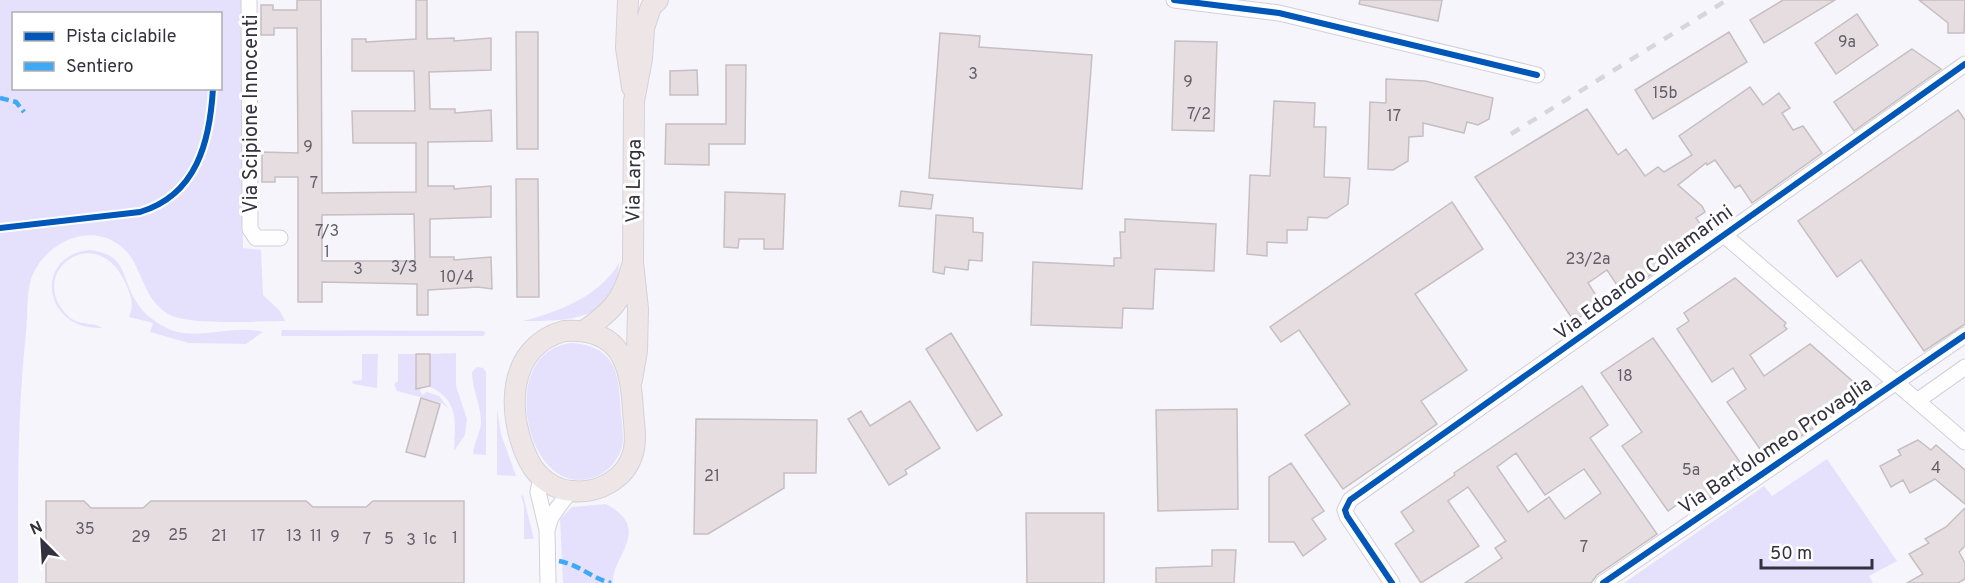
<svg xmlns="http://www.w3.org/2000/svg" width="1965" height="583" font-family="Overpass,sans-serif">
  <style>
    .green { fill: #e5e1fc; fill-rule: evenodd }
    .building { fill: #e6dde0; stroke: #c6bfc1; stroke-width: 1.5; fill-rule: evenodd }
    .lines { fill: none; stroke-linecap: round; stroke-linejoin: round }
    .minor-casing { stroke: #d1d0da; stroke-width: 17 }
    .major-casing { stroke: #d3d2d8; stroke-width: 22 }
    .minor { stroke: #fefeff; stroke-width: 15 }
    .major { stroke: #eee5e7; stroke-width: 20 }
    .rail { stroke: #d7d7d9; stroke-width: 4.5; stroke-dasharray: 10 10; stroke-linecap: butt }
    .quiet { stroke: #3fa9f5; stroke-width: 4.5; stroke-dasharray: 9 4.5; stroke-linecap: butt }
    .cycleway-casing { stroke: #fff; stroke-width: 10 }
    .cycleway { stroke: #0057b8; stroke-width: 6 }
    .labels { text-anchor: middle; stroke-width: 6; stroke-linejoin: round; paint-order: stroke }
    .number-label { font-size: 16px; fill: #625f69 }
    .street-label { font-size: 20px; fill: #33313e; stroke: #fff }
  </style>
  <rect width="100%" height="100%" fill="#f6f5fc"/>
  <path class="green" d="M0 0H242L243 248 261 250 263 295 280 311 285 321C259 321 188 326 168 314 158 308 149 296 145 286 136 267 132 250 111 240 79 225 42 248 31 279 26 295 28 316 26 333 17 416 18 500 18 583H0ZM14 14H220V88H14Z
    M90 250C128 255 120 276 136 301 142 312 152 320 163 326 193 344 230 323 263 332L246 344 189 343 150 332 153 323 129 317C135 304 130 294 125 282 96 219 23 273 69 317 79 326 95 322 102 328 42 330 33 255 90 250Z
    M619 263C617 321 569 321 523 321 558 312 600 296 619 263Z
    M282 330 483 331 486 333 483 336H281Z
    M571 343C618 346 619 376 621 414 622 425 625 440 621 450 615 465 604 476 588 479 524 493 497 351 571 343Z
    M456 353V386L467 419 465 435 454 451C455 424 460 400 430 387V354Z
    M362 354H378L377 388 353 384 352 381 362 380Z
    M398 354H415L416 389H420L422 395 427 392 439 396 449 409 442 403 397 391 394 384 398 381Z
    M477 367 483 368 486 372V455L473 454C474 443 480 434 481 423 481 404 472 390 472 372Z
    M497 409 501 434 516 476 497 475Z
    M1827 459 1897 561 1869 576 1873 583H1624L1764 486 1772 496Z
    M523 495 534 539H524V506L521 496Z
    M606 504C654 530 611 556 613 583H563L560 519 572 507Z"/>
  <path class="building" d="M297 0H321L322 193 416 192V143H353L352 111H415L414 71H352V39H366V42L416 39V0H427V39L454 38V41L491 38V70L429 72 430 109H455V113L491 110 492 141 428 142V186H454V189L491 186V217L430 219V257H454V260L491 257 492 289 478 287 428 290V315H417V284L322 282V302H298V177H275V182H262V152L298 153 297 28H274V35H261V5H273V10H297ZM414 214 415 261H322V215Z
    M1360 0H1442L1438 21 1359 4Z
    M1783 0H1835L1764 43 1750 20Z
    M1919 0H1965L1964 33H1948V23Z
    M1857 14 1878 45 1836 74 1815 43Z
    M516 32H538V149H517Z
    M1729 32 1747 62 1653 119 1635 90Z
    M940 33 980 36 979 47 1092 55 1082 189 929 178Z
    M1175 41 1217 42 1214 131 1172 130Z
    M1912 49 1941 69 1854 131 1834 102Z
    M726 65H746L745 144H709V165L665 164 666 124H726Z
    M697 70 698 95H670V71Z
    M1386 79 1425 81 1493 98 1489 119 1478 125 1467 122 1464 133 1423 123V136L1409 137 1408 161 1393 170 1368 169 1370 102 1386 103Z
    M1750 87 1763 105 1779 93 1790 108 1782 113 1793 130 1803 126 1822 153 1752 203 1740 185 1735 188 1715 160 1707 165 1706 163 1678 185 1702 206 1705 212 1696 218 1708 235 1623 294 1607 270 1588 283 1601 303 1574 321 1475 177 1587 109 1618 155 1626 149 1645 176 1658 167 1664 172 1692 155 1679 136Z
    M1274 101 1315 103 1314 127H1326L1324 177 1350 178 1348 204 1327 218 1308 217 1307 230H1287V243L1267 242V256L1247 254 1250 175 1270 176Z
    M1958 110 1965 120V324L1924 351 1861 260 1837 277 1798 221Z
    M516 179H538L539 297H517Z
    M901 191 933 195 931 209 899 206Z
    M725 192 785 194 783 249H764V239H739L738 248 724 247Z
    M1452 202 1483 249 1415 294 1467 370 1421 401 1437 424 1343 489 1305 435 1350 404 1299 330 1281 342 1270 327Z
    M936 215 973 218V232L983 233 982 261 969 260 968 270 945 267 944 274 933 272Z
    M1125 219 1216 224 1214 271 1155 269 1153 309 1123 308 1122 328 1031 325 1033 262 1114 266V258H1121L1120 232H1125Z
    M1735 278 1786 323 1784 326 1787 329 1750 355 1764 376 1810 344 1865 392 1767 459 1727 402 1746 389 1733 368 1712 382 1677 329 1689 321 1684 313Z
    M951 333 1002 415 977 431 926 349Z
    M1653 338 1747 472 1704 502 1696 491 1668 511 1622 446 1642 432 1601 373Z
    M416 354H430V386L416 389Z
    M1582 386 1608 425 1590 438 1657 534 1597 575 1591 583H1465L1502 558 1495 548 1506 541 1468 487 1448 501 1479 546 1421 583 1395 544 1414 531 1401 512 1455 475 1454 473ZM1516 453 1545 495 1584 469 1601 493 1565 519 1549 497 1528 512 1497 467Z
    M421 398 440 404 425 457 406 452Z
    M910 401 940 448 905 470 907 474 889 485 848 419 861 411 870 426Z
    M1237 409 1238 509 1158 511 1156 410Z
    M696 419 817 420 816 473H784V488L708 534H694Z
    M1918 440 1931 450 1936 445 1965 470V504L1935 479 1910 493 1903 480 1891 487 1880 466 1901 455 1898 450Z
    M1291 463 1324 511 1312 519 1326 539 1303 556 1294 542H1269V477Z
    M46 501H84L91 508H143L151 501H306L313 507H366L373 501H464V583H46Z
    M1965 508V546L1959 552 1965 563V579L1958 583H1907L1923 574 1909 554 1929 543 1925 539 1946 527Z
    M1026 513H1104V583H1027Z
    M1212 550H1236L1234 583H1156V568L1212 566Z"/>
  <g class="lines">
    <g class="minor-casing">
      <path id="minor" d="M249 0 250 229 256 238H280
        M1174 0 1279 13 1537 75
        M1724 235 1965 442
        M1917 401 1965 367
        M541 477 538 492 547 530 548 583
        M547 530 551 517 570 491
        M1392 583 1347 516 1345 510 1350 500 1965 64
        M1603 583 1965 335"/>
    </g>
    <g class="major-casing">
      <path id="major" d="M628 0 626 48 632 87
        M564 331C621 327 631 365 633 411 634 424 637 440 633 453 626 479 598 494 572 491 554 490 537 477 529 461 506 415 506 347 564 331Z
        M584 331C613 310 622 301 632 266
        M632 380 637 351 638 309 633 262 634 101 642 59 644 28 651 7 658 0"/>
    </g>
    <use href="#minor" class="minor"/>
    <use href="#major" class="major"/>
    <path class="rail" d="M1511 134 1727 0"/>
    <path class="quiet" d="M0 98 16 102 24 112
      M559 561C580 565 593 579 611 583"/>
    <g class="cycleway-casing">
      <path id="cycleway" d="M1174 0 1279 13 1537 75
        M0 228 140 212C197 195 210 141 213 88
        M1392 583 1347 516 1345 510 1350 500 1965 64
        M1603 583 1965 335"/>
    </g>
    <use href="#cycleway" class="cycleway"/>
  </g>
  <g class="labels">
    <g class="number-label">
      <text x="1847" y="47">9a</text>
      <text x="973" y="79">3</text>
      <text x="1188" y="87">9</text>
      <text x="1665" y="98">15b</text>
      <text x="1199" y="119">7/2</text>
      <text x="1394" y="121">17</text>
      <text x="308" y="152">9</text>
      <text x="314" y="188">7</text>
      <text x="327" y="236">7/3</text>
      <text x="327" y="257">1</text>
      <text x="1588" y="264">23/2a</text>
      <text x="404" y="272">3/3</text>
      <text x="358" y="274">3</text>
      <text x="457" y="282">10/4</text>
      <text x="1625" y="381">18</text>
      <text x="1936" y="473">4</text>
      <text x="1691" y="475">5a</text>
      <text x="712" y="481">21</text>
      <text x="85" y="534">35</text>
      <text x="178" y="540">25</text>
      <text x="219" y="541">21</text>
      <text x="258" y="541">17</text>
      <text x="294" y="541">13</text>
      <text x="316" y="541">11</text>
      <text x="141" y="542">29</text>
      <text x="335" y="542">9</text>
      <text x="455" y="543">1</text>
      <text x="367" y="544">7</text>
      <text x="389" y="544">5</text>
      <text x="430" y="544">1c</text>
      <text x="411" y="545">3</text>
      <text x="1584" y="552">7</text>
    </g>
    <g class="street-label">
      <text transform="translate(250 114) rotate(-90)" y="7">Via Scipione Innocenti</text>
      <text transform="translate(633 181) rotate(-89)" y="7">Via Larga</text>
      <text transform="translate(1643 272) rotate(-36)" y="7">Via Edoardo Collamarini</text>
      <text transform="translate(1775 445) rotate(-34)" y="7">Via Bartolomeo Provaglia</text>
    </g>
  </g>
  <rect x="12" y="12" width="210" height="78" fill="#ffffff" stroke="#adadb2" stroke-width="1.5"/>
  <rect x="24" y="32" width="30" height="9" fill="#0057b8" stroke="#adadb2" stroke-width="1.5"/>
  <text x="66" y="42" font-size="18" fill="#33313e">Pista ciclabile</text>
  <rect x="24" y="62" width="30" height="9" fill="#3fa9f5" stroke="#adadb2" stroke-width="1.5"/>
  <text x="66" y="72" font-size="18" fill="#33313e">Sentiero</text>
  <g transform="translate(42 541) rotate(336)" stroke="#ffffff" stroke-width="4.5" paint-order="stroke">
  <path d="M0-4.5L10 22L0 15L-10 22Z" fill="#33313e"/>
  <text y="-9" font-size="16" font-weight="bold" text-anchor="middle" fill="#33313e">N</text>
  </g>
  <path d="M1761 559v9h111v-9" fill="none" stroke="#33313e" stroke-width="3"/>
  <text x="1770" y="559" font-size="18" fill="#33313e" stroke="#ffffff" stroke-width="4.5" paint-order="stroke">50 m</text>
</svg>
